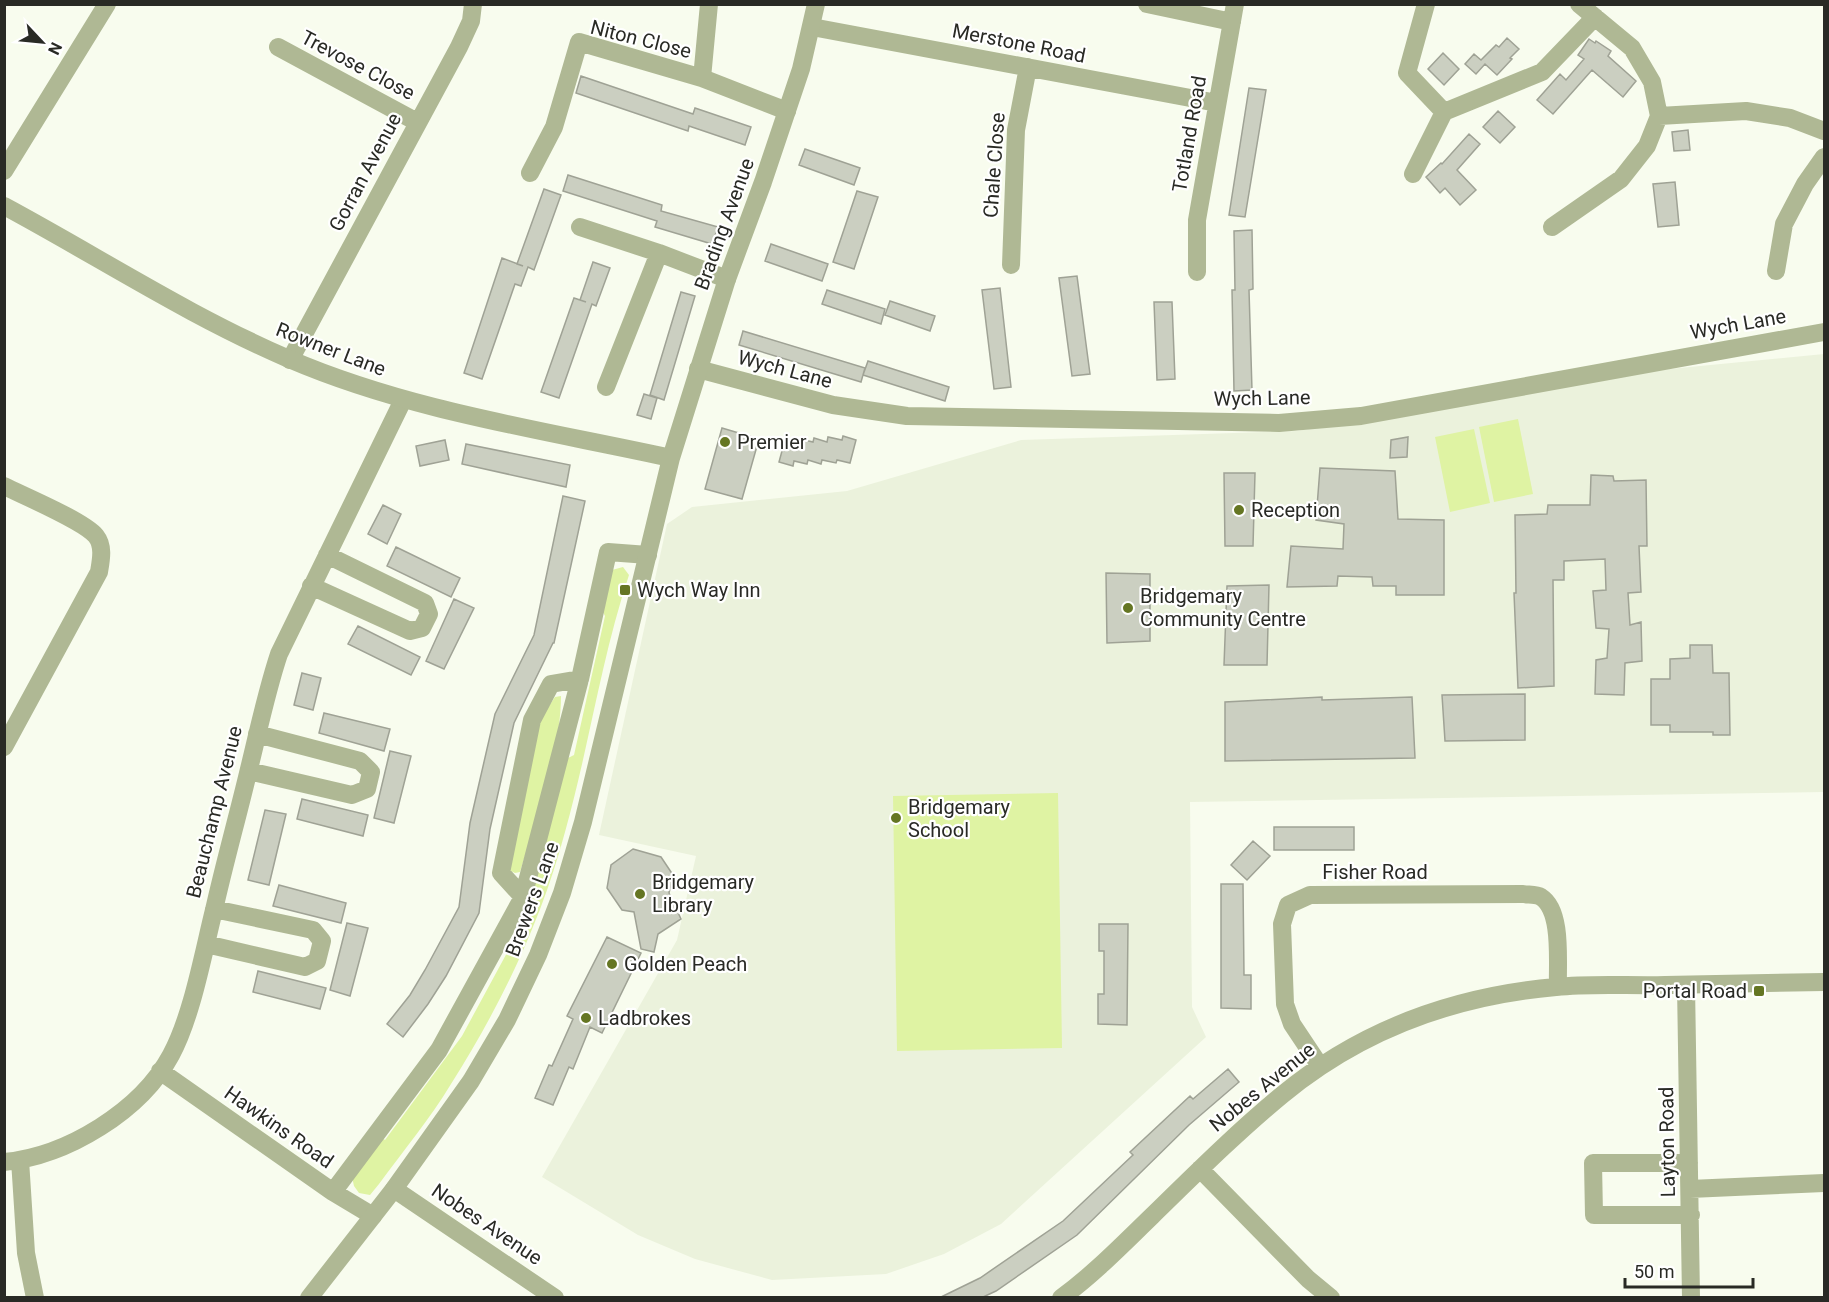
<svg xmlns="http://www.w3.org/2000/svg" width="1829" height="1302" font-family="Roboto,sans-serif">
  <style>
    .built { fill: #ebf2dc }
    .green { fill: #dff3a3 }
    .building { fill: #cbcfc1; stroke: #9fa295; stroke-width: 1.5 }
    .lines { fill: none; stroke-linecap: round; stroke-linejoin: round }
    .minor { stroke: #afb894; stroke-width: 18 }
    .tertiary { stroke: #afb894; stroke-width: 18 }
    .poi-dot { fill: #657623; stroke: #fff; stroke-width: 2 }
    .labels { text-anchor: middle; stroke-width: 4.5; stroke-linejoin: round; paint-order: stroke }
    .street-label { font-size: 20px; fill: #292a25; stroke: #fff }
    .poi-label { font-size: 20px; fill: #292a25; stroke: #fff; text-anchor: start }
  </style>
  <rect width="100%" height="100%" fill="#f8fcee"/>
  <path class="built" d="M1824 354V792L1190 802 1192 1007 1206 1037 1001 1224 944 1254 886 1274 772 1280 695 1259 638 1235 542 1177 677 940 696 856 599 835 667 524 692 507 847 491 1021 440 1297 431 1659 370Z"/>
  <path class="green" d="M1518 419 1533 494 1494 502 1479 427Z
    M1474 429 1490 503 1450 512 1435 437Z
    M623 567 629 575C601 659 589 747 565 832 541 922 501 1005 451 1084 430 1119 403 1151 379 1184L370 1195 359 1193 354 1186 352 1177 382 1138 385 1140 462 1036 529 912 533 886 568 758 574 755 605 616 602 610 612 570Z
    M561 696C561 751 536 818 520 872L515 873 505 868 535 727 555 697Z
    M1058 793 1062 1048 897 1051 893 796Z"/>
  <path class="building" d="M1507 38 1519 49 1510 58 1512 59 1497 75 1485 64 1476 74 1465 64 1474 54 1481 60 1496 45 1499 47Z
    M1589 39 1595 43 1596 41 1611 51 1608 56 1636 81 1623 97 1592 70 1553 114 1537 100 1560 74 1566 80 1584 59 1578 55Z
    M1443 53 1459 69 1444 85 1428 69Z
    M581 76 693 114 695 108 751 127 745 145 689 126 688 131 576 93Z
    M1249 88 1266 90 1245 217 1229 215Z
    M1498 111 1515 127 1500 143 1483 127Z
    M1688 130 1690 150 1674 151 1672 132Z
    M1469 134 1480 144 1457 170 1476 190 1460 205 1445 188 1440 193 1426 177 1441 163 1442 164Z
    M805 149 860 168 854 185 799 165Z
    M568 175 662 205 661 211 718 227 712 244 655 227 657 221 563 191Z
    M1675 182 1679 225 1658 227 1653 184Z
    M544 189 561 195 534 270 528 267 521 286 515 284 482 379 464 373 502 258 523 266 517 264Z
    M857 191 878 197 854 269 833 262Z
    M1252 230 1253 289 1249 290 1252 390 1234 391 1232 290H1235L1234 231Z
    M771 244 828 264 822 281 765 261Z
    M593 262 610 268 596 306 592 304 559 398 541 392 574 298 586 302 580 300Z
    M1077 276 1090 374 1072 376 1059 278Z
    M1000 288 1011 387 994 389 982 290Z
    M827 290 885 309 881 324 822 304Z
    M681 292 695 296 664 400 650 395Z
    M890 301 935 316 930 331 885 315Z
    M1154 302H1172L1175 379 1157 380Z
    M743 331 865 368 861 382 739 345Z
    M868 361 949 387 945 401 863 375Z
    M644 394 657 398 651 419 637 415Z
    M722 428 759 439 742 499 705 489Z
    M843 436 856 440 850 463 837 460 836 463 822 460 821 464 808 460 807 464 794 461 793 466 779 462 785 440 799 443 800 439 813 442 814 438 827 442 828 437 842 440Z
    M1408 437 1407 457 1390 458 1391 440Z
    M445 440 449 460 420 466 416 446Z
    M466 444 570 465 566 487 462 464Z
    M1320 468 1395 471 1398 519 1444 520V595H1396V586H1373L1372 577 1338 576 1337 586 1287 587 1291 546 1343 549 1344 524 1316 520Z
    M1224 473H1255L1253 546H1225Z
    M1591 475 1613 476 1614 481 1646 480 1647 546H1639L1641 592 1628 593 1630 625 1641 622 1642 661 1625 663 1624 695 1595 694 1596 660 1607 658 1609 629 1596 628 1593 591 1606 590 1605 559 1564 561V580H1553L1554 686 1518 688 1514 593H1516L1515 515 1547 514 1548 505H1590Z
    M563 496 585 501 554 643H553L514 723 490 829 479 913 446 976 428 1004 403 1037 387 1024 410 995 425 970 459 907 470 823 495 714 534 635Z
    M383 505 401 514 387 544 368 534Z
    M396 547 460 578 451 597 387 566Z
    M1106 573 1150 574V641L1107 643Z
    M1269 585 1267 665H1224L1227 586Z
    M454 599 474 608 444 669 426 661Z
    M358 626 420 657 411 675 348 644Z
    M1690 645H1712L1713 673H1729L1730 735H1713V732H1670V725H1651V679H1670V659L1690 658Z
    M302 673 321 678 313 710 294 705Z
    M1525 694V740L1445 741 1442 695Z
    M1322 697V700L1412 697 1415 758 1225 761V702Z
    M324 713 390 729 384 751 319 733Z
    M390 751 411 756 394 823 374 818Z
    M302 799 368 815 363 836 297 819Z
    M265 810 286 814 269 885 248 880Z
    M1274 827H1354V850H1274Z
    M1253 841 1270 856 1247 880 1231 865Z
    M633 849 661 857 673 875 669 893 681 919 658 934 654 952 641 949 634 912 622 910 607 888 611 865Z
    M1221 884H1243L1244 975H1251V1009L1221 1008Z
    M279 885 346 903 341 923 273 906Z
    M347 923 368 928 350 996 330 990Z
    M1099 924H1128L1127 1025 1098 1024V994H1104V951H1099Z
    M607 937 641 953 602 1033 590 1027 573 1069 569 1067 553 1105 535 1098 549 1065 552 1066 573 1019 567 1016Z
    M258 971 326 988 320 1009 253 992Z
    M1228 1069 1239 1082 1189 1125 1077 1235 996 1291 981 1298H939L980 1278 1063 1221 1133 1155 1130 1152 1190 1096 1193 1099Z"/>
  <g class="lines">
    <path class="minor" d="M1147 4 1232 22
      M1426 4 1407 73 1444 112 1542 72 1595 17
      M812 27 1217 103
      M278 47 417 122
      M702 78 709 4
      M1659 116 1746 111 1790 118 1824 131
      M4 171 107 4
      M530 173 554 127 579 42 702 78 787 111
      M1413 174 1444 112
      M580 227 659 253 727 279
      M1552 227 1621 179 1647 146 1659 116 1652 82 1632 48 1579 4
      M1011 265 1016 130 1028 67
      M1776 271 1784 224 1805 184 1824 157
      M1197 272V220L1235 4
      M290 360 459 47 471 21 473 4
      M698 369 833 405 907 416 1279 423 1361 416 1824 332
      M606 387 659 253
      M4 486C24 496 84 521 96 536 104 546 101 560 99 572L4 747
      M311 586 410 631 422 628 429 614 425 603 327 555
      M249 771 352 795 367 789 371 772 360 761 257 734
      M523 897 501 873 532 720 551 684 580 679
      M206 944 305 967 317 961 322 941 313 930 214 909
      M1686 985 1691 1298
      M1320 1066 1292 1024 1285 1004 1282 924 1288 905 1310 895 1523 894C1528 895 1536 894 1541 897 1563 911 1557 963 1558 987
      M160 1071 333 1192 373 1216
      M20 1160 26 1253 35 1298
      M4 1162C67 1156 141 1111 171 1055 192 1016 203 954 214 910 224 865 237 819 248 773 258 733 266 693 279 654L403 400
      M1689 1163H1593L1594 1215H1691
      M1200 1169 1308 1279 1331 1298
      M394 1189 555 1298
      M1690 1189 1824 1183
      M333 1192 439 1050 523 897 580 679 608 552 648 555
      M1061 1298C1094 1274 1123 1244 1152 1216 1194 1175 1236 1133 1282 1095 1362 1029 1453 996 1556 987 1592 983 1629 986 1665 985 1718 984 1771 983 1824 982"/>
    <path class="tertiary" d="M4 206C99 257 189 316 289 359 410 411 543 430 671 458
      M309 1298 394 1189 471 1081 507 1020 538 955 562 893 583 822 671 458 727 279 763 182 801 69 816 4"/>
  </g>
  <g class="poi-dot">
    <circle cx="725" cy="442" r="6"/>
    <circle cx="1239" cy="510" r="6"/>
    <rect x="619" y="584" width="12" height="12" rx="3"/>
    <circle cx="1128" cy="608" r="6"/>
    <circle cx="896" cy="818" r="6"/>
    <circle cx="640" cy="894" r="6"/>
    <circle cx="612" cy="964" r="6"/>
    <rect x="1753" y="985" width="12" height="12" rx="3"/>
    <circle cx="586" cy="1018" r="6"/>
  </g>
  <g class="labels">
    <g class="street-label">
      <text transform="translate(641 39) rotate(14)" y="7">Niton Close</text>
      <text transform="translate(1019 43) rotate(11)" y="7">Merstone Road</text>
      <text transform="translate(358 65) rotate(28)" y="7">Trevose Close</text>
      <text transform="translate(1189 134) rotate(-80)" y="7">Totland Road</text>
      <text transform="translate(994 165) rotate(-86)" y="7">Chale Close</text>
      <text transform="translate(365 172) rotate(-62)" y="7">Gorran Avenue</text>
      <text transform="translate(724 224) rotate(-70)" y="7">Brading Avenue</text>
      <text transform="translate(1738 324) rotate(-10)" y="7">Wych Lane</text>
      <text transform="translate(331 349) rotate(21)" y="7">Rowner Lane</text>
      <text transform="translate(785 369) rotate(15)" y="7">Wych Lane</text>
      <text transform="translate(1262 398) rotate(-1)" y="7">Wych Lane</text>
      <text transform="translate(214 812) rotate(-76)" y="7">Beauchamp Avenue</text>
      <text x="1375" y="879">Fisher Road</text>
      <text transform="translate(532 899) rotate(-70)" y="7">Brewers Lane</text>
      <text transform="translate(1262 1087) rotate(-39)" y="7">Nobes Avenue</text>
      <text transform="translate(279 1127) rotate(35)" y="7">Hawkins Road</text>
      <text transform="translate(1667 1142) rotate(-91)" y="7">Layton Road</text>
      <text transform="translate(487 1224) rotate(34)" y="7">Nobes Avenue</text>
    </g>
    <g class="poi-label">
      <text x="737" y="449">Premier</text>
      <text x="1251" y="517">Reception</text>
      <text x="637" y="597">Wych Way Inn</text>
      <text x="1140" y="603">Bridgemary<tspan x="1140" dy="23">Community Centre</tspan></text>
      <text x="908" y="814">Bridgemary<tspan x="908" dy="23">School</tspan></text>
      <text x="652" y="889">Bridgemary<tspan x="652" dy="23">Library</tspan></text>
      <text x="624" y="971">Golden Peach</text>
      <text x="1747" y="998" text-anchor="end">Portal Road</text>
      <text x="598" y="1025">Ladbrokes</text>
    </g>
  </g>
  <rect width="1829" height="1302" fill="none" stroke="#292a25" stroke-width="12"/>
  <g transform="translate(42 42) rotate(116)" stroke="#ffffff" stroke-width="4.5" paint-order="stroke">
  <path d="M0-4.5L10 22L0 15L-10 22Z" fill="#292a25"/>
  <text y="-9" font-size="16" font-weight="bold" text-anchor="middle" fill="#292a25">N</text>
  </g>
  <path d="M1625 1278v9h128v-9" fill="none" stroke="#292a25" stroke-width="3"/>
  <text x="1634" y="1278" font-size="18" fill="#292a25" stroke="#ffffff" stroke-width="4.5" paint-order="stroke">50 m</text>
</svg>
